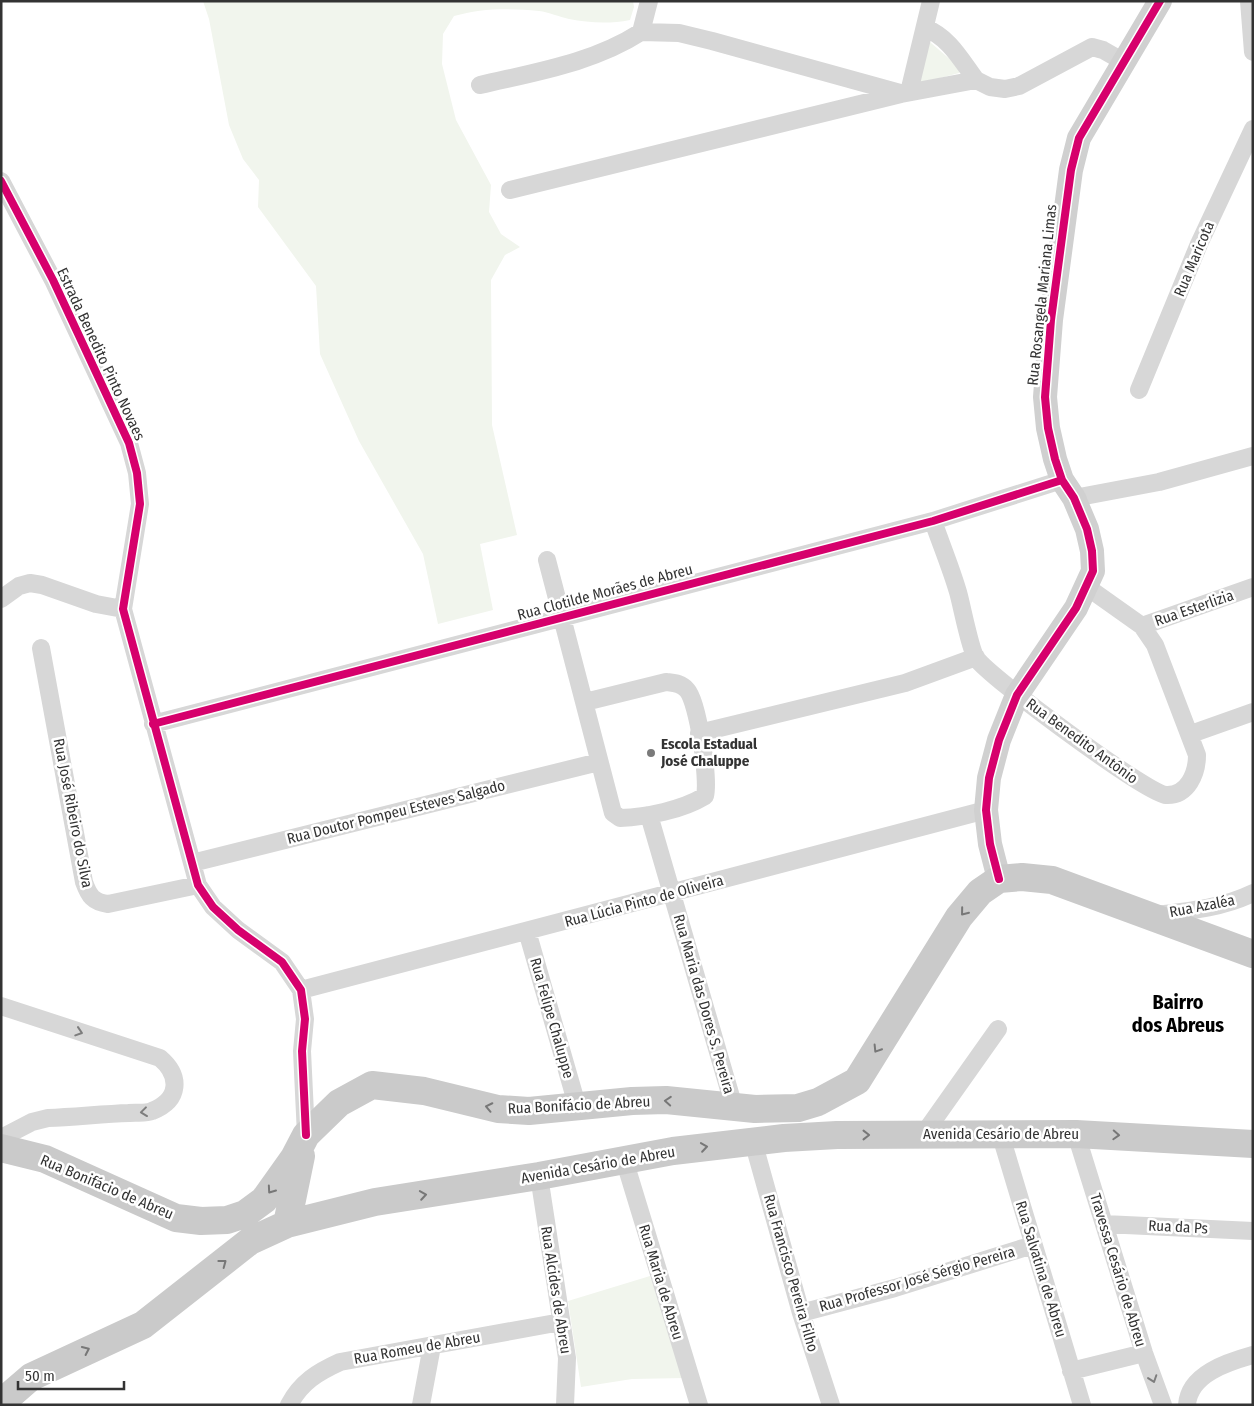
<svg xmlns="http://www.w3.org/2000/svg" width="1254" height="1406" font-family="'Fira Sans Condensed',sans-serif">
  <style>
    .green { fill: #f1f5ed }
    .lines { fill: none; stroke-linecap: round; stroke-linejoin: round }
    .street { stroke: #d7d7d7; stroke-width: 18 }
    .secondary { stroke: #d0d0d0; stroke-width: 24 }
    .primary { stroke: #cacaca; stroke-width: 28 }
    .cycleway-casing { stroke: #fff; stroke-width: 11 }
    .cycleway { stroke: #d6006c; stroke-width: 8 }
    .oneway { stroke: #777 }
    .oneway2 { stroke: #7d7d7d }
    .poi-dot { fill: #7a7a7a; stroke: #fff; stroke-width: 2 }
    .labels { text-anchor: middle; stroke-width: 5; stroke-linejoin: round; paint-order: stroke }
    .street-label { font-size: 15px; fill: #333; stroke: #fff }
    .poi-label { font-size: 15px; font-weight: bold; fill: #333; stroke: #fff; text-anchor: start }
    .district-label { font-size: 20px; font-weight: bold; fill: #000; stroke: #fff }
  </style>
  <rect width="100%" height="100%" fill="#fff"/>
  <path class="green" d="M203 1H633L634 7 630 20C610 24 589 23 569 19 559 17 549 12 539 11 510 8 481 8 454 16L443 34 442 64 456 120 491 185 489 212 501 234 520 247 505 255 491 280 492 425 517 535 480 544 493 610 438 624 423 554 359 441 320 354 316 286 258 207 259 180 243 159 229 125 209 19Z
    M923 36 960 68 959 73 914 85Z
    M650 1276 685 1378 632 1379 581 1387 568 1301Z"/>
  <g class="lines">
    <path class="street" d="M1249 1 1253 52
      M925 28C949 37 961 60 976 80
      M641 32 679 33 712 41 900 93
      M480 85C535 72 593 63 641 32L649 1
      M909 92 931 1
      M1 181 53 280 129 443 137 473 140 504 123 609 198 885 213 907 238 930 282 962 301 990 305 1019 302 1051 306 1135
      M510 190 901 94 976 80 990 87 1005 89 1019 86 1092 47 1103 50 1124 62
      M1139 390 1199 244 1253 129
      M1074 498 1159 482 1253 456
      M933 521C941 544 951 568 958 592 962 606 970 649 976 658 990 678 1146 793 1166 795 1188 796 1197 773 1197 755L1155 645 1142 626 1087 587
      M547 560 613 813 620 818C647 817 682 810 705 796 709 779 698 702 687 690 681 683 674 683 666 682L585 702
      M1 599 19 586 30 583 42 585 96 604 123 609
      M1142 626 1253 587
      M41 648 84 882C89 896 93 902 108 904L198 885
      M153 724 933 521 1062 480
      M699 733 905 683 976 657
      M1191 734 1253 712
      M649 815 734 1107
      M192 863 599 762
      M1155 915C1189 911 1222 908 1253 893
      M527 931 577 1105
      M301 990 986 810
      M1 1006 160 1058C181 1076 180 1100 152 1111 145 1114 136 1112 129 1113 102 1114 75 1117 48 1118L32 1122 1 1138
      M1000 1133 1082 1405
      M1076 1134 1144 1353 1163 1405
      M923 1135 998 1029
      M753 1141 801 1313 831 1405
      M624 1159 699 1405
      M539 1176 567 1358 565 1405
      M1104 1224 1253 1231
      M801 1313 895 1288 1033 1245
      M1071 1371 1144 1353
      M289 1405C301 1382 318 1372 340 1362L561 1322
      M421 1405 432 1346
      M1187 1405C1189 1374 1228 1362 1253 1355"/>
    <path class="secondary" d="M999 879 990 844 986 810 989 778 999 740 1017 695 1076 608 1093 571 1092 551 1087 529 1074 498 1062 480 1055 459 1048 428 1045 397 1051 320 1071 170 1079 138 1160 1"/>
    <path class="primary" d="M1 1148 45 1159 176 1218 201 1221 227 1220 245 1214 264 1200 294 1158 306 1135 339 1103 372 1085 424 1091 498 1109 529 1111 632 1101 666 1100 755 1109 798 1108 818 1102 857 1081 959 917 980 892 999 879 1022 877 1052 880 1253 954
      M287 1224 301 1156
      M1 1403 31 1377 143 1325 250 1241 287 1224 375 1202 539 1176 673 1151 784 1138 837 1135 1076 1134 1253 1144"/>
    <g class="cycleway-casing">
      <path id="cycleway" d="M1 181 53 280 129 443 137 473 140 504 123 609 198 885 213 907 238 930 282 962 301 990 305 1019 302 1051 306 1135
        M153 724 933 521 1062 480
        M999 879 990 844 986 810 989 778 999 740 1017 695 1076 608 1093 571 1092 551 1087 529 1074 498 1062 480 1055 459 1048 428 1045 397 1051 320 1071 170 1079 138 1160 1"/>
    </g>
    <use href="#cycleway" class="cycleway"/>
  </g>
  <defs><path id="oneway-chevron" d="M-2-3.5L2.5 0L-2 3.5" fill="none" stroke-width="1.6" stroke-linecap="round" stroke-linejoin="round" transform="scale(1.25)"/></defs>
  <g class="oneway">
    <use href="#oneway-chevron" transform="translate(964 912) rotate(129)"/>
    <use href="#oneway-chevron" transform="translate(877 1049) rotate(122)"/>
    <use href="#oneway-chevron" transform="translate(668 1101) rotate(-176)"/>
    <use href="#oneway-chevron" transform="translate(489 1107) rotate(-168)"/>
    <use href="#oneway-chevron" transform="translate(866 1135)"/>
    <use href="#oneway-chevron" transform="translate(1116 1135) rotate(3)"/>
    <use href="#oneway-chevron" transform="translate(704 1147) rotate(-8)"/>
    <use href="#oneway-chevron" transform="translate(271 1190) rotate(125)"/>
    <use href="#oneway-chevron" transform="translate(423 1195) rotate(-9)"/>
    <use href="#oneway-chevron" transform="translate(223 1263) rotate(-37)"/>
    <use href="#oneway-chevron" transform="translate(86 1350) rotate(-25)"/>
  </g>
  <g class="oneway2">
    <use href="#oneway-chevron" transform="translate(79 1032) rotate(18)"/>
    <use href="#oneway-chevron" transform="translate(144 1112) rotate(173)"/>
    <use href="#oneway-chevron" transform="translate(1153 1379) rotate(71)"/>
  </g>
  <circle class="poi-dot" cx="651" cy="753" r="5"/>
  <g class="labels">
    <g class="street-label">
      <text transform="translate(1194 259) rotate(-67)" y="5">Rua Maricota</text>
      <text transform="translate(1042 295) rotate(-84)" y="5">Rua Rosangela Mariana Limas</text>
      <text transform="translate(101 354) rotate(65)" y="5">Estrada Benedito Pinto Novaes</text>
      <text transform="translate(605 592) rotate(-15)" y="5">Rua Clotilde Morães de Abreu</text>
      <text transform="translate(1194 608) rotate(-19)" y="5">Rua Esterlizia</text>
      <text transform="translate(1082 741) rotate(36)" y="5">Rua Benedito Antônio</text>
      <text transform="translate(396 812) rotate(-14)" y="5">Rua Doutor Pompeu Esteves Salgado</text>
      <text transform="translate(73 813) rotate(79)" y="5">Rua José Ribeiro do Silva</text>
      <text transform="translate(644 901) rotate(-15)" y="5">Rua Lúcia Pinto de Oliveira</text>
      <text transform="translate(1202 906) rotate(-11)" y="5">Rua Azaléa</text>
      <text transform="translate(704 1004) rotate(74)" y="5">Rua Maria das Dores S. Pereira</text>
      <text transform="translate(552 1018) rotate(74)" y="5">Rua Felipe Chaluppe</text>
      <text transform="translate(579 1105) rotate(-3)" y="5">Rua Bonifácio de Abreu</text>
      <text x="1001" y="1139">Avenida Cesário de Abreu</text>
      <text transform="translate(598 1165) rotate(-10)" y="5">Avenida Cesário de Abreu</text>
      <text transform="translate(107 1187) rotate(23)" y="5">Rua Bonifácio de Abreu</text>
      <text transform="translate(1178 1227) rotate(3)" y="5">Rua da Ps</text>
      <text transform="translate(1041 1269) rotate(73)" y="5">Rua Salvatina de Abreu</text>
      <text transform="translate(1118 1270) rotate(73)" y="5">Travessa Cesário de Abreu</text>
      <text transform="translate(791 1273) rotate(74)" y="5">Rua Francisco Pereira Filho</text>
      <text transform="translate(917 1279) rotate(-16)" y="5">Rua Professor José Sérgio Pereira</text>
      <text transform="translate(661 1282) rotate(73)" y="5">Rua Maria de Abreu</text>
      <text transform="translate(556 1290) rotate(81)" y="5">Rua Alcides de Abreu</text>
      <text transform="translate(417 1348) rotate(-10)" y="5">Rua Romeu de Abreu</text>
    </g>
    <g class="poi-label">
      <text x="661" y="749">Escola Estadual<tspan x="661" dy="17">José Chaluppe</tspan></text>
    </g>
    <g class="district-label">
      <text x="1178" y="1009">Bairro<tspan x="1178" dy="23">dos Abreus</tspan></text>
    </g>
  </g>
  <rect width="1254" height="1406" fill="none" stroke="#333333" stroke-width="5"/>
  <path d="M18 1381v8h106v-8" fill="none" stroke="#333333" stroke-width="2.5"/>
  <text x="25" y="1381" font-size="15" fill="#333333" stroke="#ffffff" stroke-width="4" paint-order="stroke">50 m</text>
</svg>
